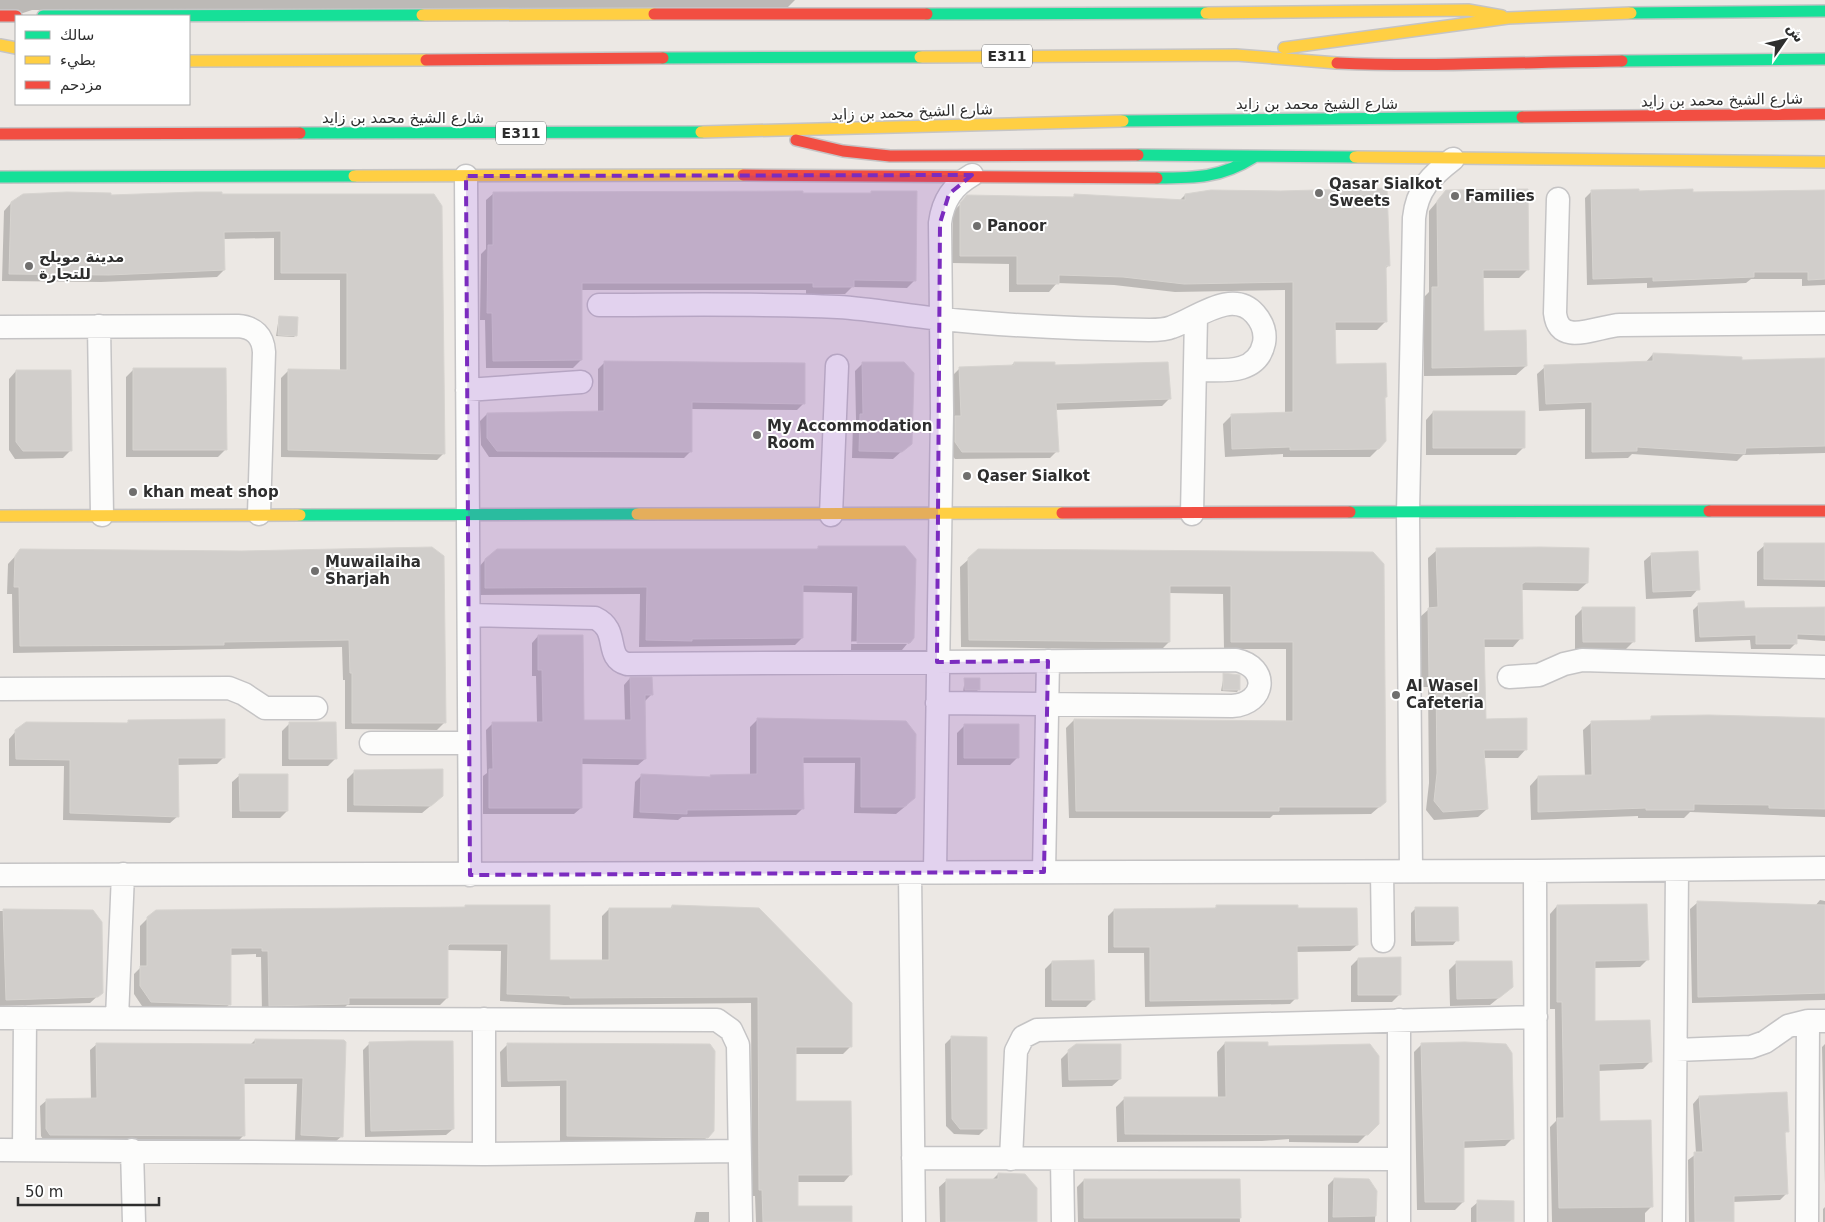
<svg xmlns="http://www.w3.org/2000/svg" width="1825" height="1222" font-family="'DejaVu Sans','Noto Naskh Arabic',sans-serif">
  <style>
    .shadow { fill: #0003 }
    .building { fill: #d1cecb; stroke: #d7d4d0 }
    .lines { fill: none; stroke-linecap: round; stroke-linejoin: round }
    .street-casing { stroke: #c5c4c5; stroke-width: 25 }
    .fast-casing { stroke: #c5c4c5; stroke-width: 14 }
    .slow-casing { stroke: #c5c4c5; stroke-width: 14 }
    .jam-casing { stroke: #c5c4c5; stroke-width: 14 }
    .street { stroke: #fcfcfb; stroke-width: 22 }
    .fast { stroke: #16e098; stroke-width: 11 }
    .slow { stroke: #ffcf43; stroke-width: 11 }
    .jam { stroke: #f24e42; stroke-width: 11 }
    .marked { fill: #7b2cbf; fill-opacity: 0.2; stroke: #7b2cbf; stroke-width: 4; stroke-dasharray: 10 6; stroke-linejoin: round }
    .poi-dot { fill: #706f6e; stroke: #fff; stroke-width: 2 }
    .labels { text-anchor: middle; stroke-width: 4; stroke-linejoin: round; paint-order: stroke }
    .shield { fill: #fff; stroke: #6d6d6d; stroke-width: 1 }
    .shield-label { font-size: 14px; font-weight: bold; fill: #2e2e2e }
    .street-label { font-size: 15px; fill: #2e2e2e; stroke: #fff }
    .poi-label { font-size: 15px; font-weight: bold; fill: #2e2e2e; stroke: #fff; text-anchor: start }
  </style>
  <rect width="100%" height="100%" fill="#ece8e4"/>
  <path class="shadow" d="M0 0H795L787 8 32 10 23 13 0 11Z
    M1446 191 1528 269 1519 278H1482L1483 332 1526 366 1516 375 1424 376V297L1429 292V211Z
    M1592 191 1692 194 1825 192V285L1802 286V279H1751L1746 283 1647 288V283L1587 285 1585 198Z
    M872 192 915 280 907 288 852 287 845 294H806V290H580L581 360 573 368H486L485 320H480L481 254 486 249V200L494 193 869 195Z
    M433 195 444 453 437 460 281 457V378L289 370 340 371V280H274V238L223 239 224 270 217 277 101 282 2 281 4 211 11 203 109 197Z
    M1075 195 1179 201 1185 195 1389 265 1385 269 1386 321 1377 330H1334L1335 365 1386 397 1383 399 1378 449 1370 457H1283V454L1225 457 1223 424 1231 416 1285 413V290L1175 292 1114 285 1057 283 1049 292H1009V264L952 263 953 212 967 197 1072 198Z
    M279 317 296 335 294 337 276 336Z
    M1653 354 1741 361 1825 359V453L1743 455 1737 461 1632 454 1628 458 1585 459V409L1539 411 1537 374 1545 367 1645 363Z
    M605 362 804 403 797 410 690 409 691 451 684 458 489 457 481 445 480 421 487 414 598 413V369Z
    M1014 363 1054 366 1169 399 1162 406 1055 410 1057 451 1050 458 955 459 948 450V424L954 418 953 375 960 368 1011 366Z
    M862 364 911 443 893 459 852 458 853 423 856 420 855 371Z
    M133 370 226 449 218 457H126V377Z
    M16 371 71 450 63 458 15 459 9 450V379Z
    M1433 412 1524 447 1516 455H1426V420Z
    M1825 544V587L1757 586V552L1765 545Z
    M819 547 913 638 908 644V642L851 641V644H907L902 650H851L852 593 802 592V638L795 645 639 647 640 594 478 595V568L485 560 816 550Z
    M432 548 445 722 437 730 345 729V680H343L342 647 13 653 12 594H7L8 564 21 550 241 552Z
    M1437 550 1587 583 1578 591 1521 590V638L1513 647H1483L1485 720 1526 749 1518 758H1483L1487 809 1478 817 1434 820 1426 810 1429 783 1428 687H1421L1420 617 1429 609 1428 558Z
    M1373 553 1385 802 1371 814 1273 815 1270 818H1069L1066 728 1074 720 1286 722V649H1224L1223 594 1169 593V642L1161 650 961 647 960 567 969 559Z
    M1652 554 1698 589 1691 597 1646 599 1644 561Z
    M1699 604 1743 610 1825 609V641L1796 639V643L1790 649H1751L1750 640 1695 642 1693 610Z
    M1583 608 1634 641 1626 649H1575V616Z
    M538 636 583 721H625L624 685 630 678 652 694 645 701V759L638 765 581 764V808L574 814H483V776L487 773 486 730 493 723H537L536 676H532V643Z
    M1224 675 1239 689 1237 692 1221 691Z
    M965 679 978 690 976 692H963Z
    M1652 717 1825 719V817L1690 812 1684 818H1638V816L1531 820 1530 786 1538 777H1585L1583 730 1592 722 1649 721Z
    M757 720 905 723 907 805 896 814 854 813 855 763H802L803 808 796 815 682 817 678 820 633 818 635 782 642 775 709 778 711 776 750 775V727Z
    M129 721 224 757 217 764 177 765 178 816 170 823 63 820 64 766H9V739L16 731 125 725Z
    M289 724 336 758 328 766H282V731Z
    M964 726 1018 757 1010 765H957V733Z
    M354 772 434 803 422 813 347 812V779Z
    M240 775 287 811 280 818H232V782Z
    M1820 900 1825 901V1000L1692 1003 1690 909 1697 903 1815 906Z
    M672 906 850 1047 843 1054H795L794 1102 851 1174 844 1182H796V1207L851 1222H756L755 1196H752L751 1003 564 1005 500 1001 501 951 446 950 447 998 440 1005H347L341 1011 262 1012 261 957H256V954L230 955V1004L222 1011 144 1009 134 994V974L140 968V926L148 918 549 907V961H602V916L609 909H670Z
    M1217 906 1297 909 1357 945 1350 951 1296 952V998L1290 1004 1145 1007 1144 953H1108V916L1114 910 1214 909Z
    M1557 906 1648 959 1640 967 1594 968 1593 1023 1650 1062 1643 1069 1598 1071 1599 1122 1651 1207 1645 1213V1222H1552L1550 1127 1556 1121 1555 1009H1550V914Z
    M1416 908 1457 940 1453 945 1411 946V913Z
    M0 911H93L102 992 90 1003 0 1006Z
    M1358 959 1400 994 1392 1002H1351V966Z
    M1052 962 1094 999 1086 1007H1045V969Z
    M1457 962 1512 987 1490 1005 1450 1006 1449 970Z
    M952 1037 985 1129 979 1135 954 1134 946 1126 945 1044Z
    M255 1040 344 1041 342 1136 335 1142 295 1141 297 1084H243L244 1135 237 1142 44 1141 41 1136 40 1106 47 1100H91L90 1050 97 1044 250 1045Z
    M370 1043 453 1129 446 1135 365 1137 363 1050Z
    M1225 1043 1267 1047 1378 1123 1358 1143 1289 1142V1139L1262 1141 1117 1142 1116 1107 1125 1098H1218L1217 1052Z
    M1422 1044 1513 1138 1505 1146 1462 1148 1463 1202 1455 1210H1417L1414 1052Z
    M1825 1044V1185L1822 1047Z
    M507 1045 707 1137 700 1145 560 1143V1086L501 1087 500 1052Z
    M1069 1051 1120 1079 1112 1086 1062 1087 1061 1059Z
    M1699 1097 1787 1131 1783 1135 1787 1193 1780 1200 1733 1202V1222H1689L1688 1160 1696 1154 1693 1104Z
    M998 1174 1036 1222H940L939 1187 947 1180H992Z
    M1334 1179 1376 1192 1375 1222H1328V1185Z
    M1084 1180H1238L1240 1222H1078L1077 1187Z
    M1478 1202 1513 1222H1471V1208Z
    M1825 1207V1222H1823V1209Z
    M696 1212H709V1222H694Z"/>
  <path class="building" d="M1387 188 1390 266H1386L1387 322H1335L1336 364 1386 363 1387 397H1385L1386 441 1379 449 1290 450V447L1232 449 1231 414 1293 412V282L1184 284 1123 277 1059 275V284H1017V256H960V203L967 195 1074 197V194L1185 200V194L1211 190 1281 191Z
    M1528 189 1529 270H1483L1484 331 1526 330 1527 366 1432 368V287H1438L1437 201 1446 190Z
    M1639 189V191L1693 189V192L1825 190V279L1808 280V272H1754V277L1653 281V277L1593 279 1591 190Z
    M803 191V193H871V191H917L916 281 854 280V287H813V283H582V360L493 361 492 313H487L488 245H493V192Z
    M67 192 111 193V195L196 192H222V194H434L442 206 445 454 288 450V369L347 370V273H281V231L224 232 225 270 109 275 9 274 11 202 23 194Z
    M279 316 298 317 297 336 278 335Z
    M1653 353 1742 357V360L1825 358V446L1746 448 1745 454 1637 447V451L1592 452V402L1546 404 1544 365 1653 361Z
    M604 361 805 363V404L692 402V452L497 451 487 438V413L604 411Z
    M862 362H904L914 373 912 444 902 452 859 451 860 414H863Z
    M1014 362H1055V365L1168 362 1171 399 1056 403 1059 452H962L955 442V416H961L959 367 1014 365Z
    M133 368H226L227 450H133Z
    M16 370H71L72 451H23L16 442Z
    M1433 411H1525V448H1433Z
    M1764 543H1825V580L1764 579Z
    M818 546H905L916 559 914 638 910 643H857L858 586 803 585V638L692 639V641L646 640 647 587 485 588V559L497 549H818Z
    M432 547 444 556 446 723H352V673H350L349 640 224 642V645L20 646 19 587H14L15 556 20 549 241 551Z
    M1540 547 1589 548 1588 583 1525 582 1522 584 1523 639H1484L1486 719 1527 718V750H1484L1488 809 1443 812 1434 801 1437 773 1436 679H1429L1428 608 1438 607 1436 548Z
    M978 549 1373 552 1384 564 1386 802 1380 807H1279V811H1076L1074 719 1293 721V642H1231V586H1170V642L969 640 968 558Z
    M1698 551 1700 590 1653 592 1651 553Z
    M1744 601 1745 608 1825 607V635L1797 634V644H1756V635L1700 637 1698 603Z
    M1582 607H1635V642H1583Z
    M538 635H583L584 720H631L630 677H652L653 695H645L646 759 582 758V808H489V769H493L492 722H543L542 670H538Z
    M1223 673 1240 675V690H1223Z
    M964 678H980V690H965Z
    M1709 715 1825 718V809L1769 808V805L1694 804V810H1646V808L1538 812V776L1592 775 1591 721 1651 720V716Z
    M757 718 906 721 916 734 915 798 904 807H861V757H803L804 809 687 810V814L640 812 641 774 711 777 710 775 757 774Z
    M225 719V758H178L179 817 70 813V760L16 759 15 730 26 722 128 723V720Z
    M289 722H336L337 759H289Z
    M964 724H1019V758H964Z
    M443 769V796L431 806 354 805V770Z
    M239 774H288V811H240Z
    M1697 901 1825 905V993L1698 997Z
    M1647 904 1649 960 1595 961V1021L1650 1020 1652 1062 1599 1064 1600 1121 1651 1120 1653 1207 1559 1208 1557 1118H1564L1562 1002H1557V905Z
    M465 905H550V960H609V908H672V905L759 908 852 1003V1047H796V1101H851L852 1175H798V1206H852V1222H763L762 1190H759L758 997 570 998V996L507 994 508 944H450L448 946V998H349V1004L269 1006 268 951H262V948H231V1005L151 1002 140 986V966H147V917L156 910 465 907Z
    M1216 905H1298V908H1357L1358 945 1297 946 1298 999 1150 1001V947H1114V909L1216 908Z
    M1415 907H1458L1459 941H1416Z
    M3 909 93 910 102 922 103 993 98 997 6 1000Z
    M1401 957V995H1358V958Z
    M1094 960 1095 1000H1052V961Z
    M1456 961H1512L1513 987 1499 998 1457 999Z
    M951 1036 987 1037V1129H960L952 1119Z
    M255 1039 344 1040 346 1042 343 1137 301 1135 303 1078H244L245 1136 50 1135 46 1129V1099L97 1098 96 1043 255 1044Z
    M410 1041H453L454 1129 371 1131 369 1042Z
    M1225 1042H1268V1046L1370 1044 1379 1056V1124L1368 1135 1125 1134 1124 1097H1226Z
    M1465 1042 1506 1044 1512 1053 1514 1139 1464 1141V1202H1425L1421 1043Z
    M507 1043 710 1044 715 1051 714 1131 708 1138 567 1136V1080L508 1081Z
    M1076 1044H1121V1079L1069 1080 1068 1050Z
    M1787 1092 1789 1132H1785L1788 1194 1734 1196V1222H1695L1694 1152H1703L1699 1096Z
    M998 1173 1025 1174 1037 1188V1222H946V1179H998Z
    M1334 1178 1369 1179 1377 1191 1376 1216 1333 1217Z
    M1084 1179H1240L1241 1218H1084Z
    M1477 1200 1514 1201V1222H1477Z"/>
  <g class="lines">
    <g class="street-casing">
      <path id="street" d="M466 176 470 875
        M1558 199 1555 313C1559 348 1597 326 1620 325L1825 323
        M599 305C679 305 758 303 838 307 873 309 907 316 942 319 1011 326 1080 329 1149 330 1157 330 1165 330 1172 327 1196 319 1232 288 1255 314 1262 322 1266 332 1264 343 1257 376 1221 370 1195 370
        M99 326 102 515
        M0 327 238 326C254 327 263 336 264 352L259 514
        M467 390 581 382
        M1192 514 1196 316
        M831 515 837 366
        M469 615 595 618C621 630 603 657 627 664L1236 660C1270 667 1266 704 1232 706L937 703
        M1509 677 1539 675 1564 664 1582 660 1825 667
        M0 689 229 688 244 694 265 708H316
        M371 743H469
        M1411 871 1408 513 1414 218C1417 189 1431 176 1453 159
        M1535 871 1536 1222
        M935 872 942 413 940 223C943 200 953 186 972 175
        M1044 872 1048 661
        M1382 872 1383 941
        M910 873 914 1222
        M0 875 1535 871 1825 868
        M0 1018 717 1020 731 1030 738 1045 741 1222
        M117 1018 123 874
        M484 1019V1154
        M1676 1050 1751 1047 1765 1042 1788 1026 1808 1021H1825
        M0 1150 484 1154 739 1151
        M24 1150 25 1018
        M132 1150 134 1222
        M913 1158 1399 1159
        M1011 1159 1016 1051 1023 1037 1037 1030 1536 1017
        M1062 1159 1063 1222
        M1399 1222V1020
        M1674 1222 1677 870
        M1807 1222 1808 1021"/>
    </g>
    <g class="fast-casing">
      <path id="fast" d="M1631 13 1825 11
        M927 14 1206 13
        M43 16 422 15
        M663 58 920 57
        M1622 61 1825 59
        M1123 121 1522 117
        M300 133 701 132
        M1138 155 1355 157
        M0 177 354 176
        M1157 178C1195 178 1221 178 1254 157
        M1350 512 1709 511
        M300 515 637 514"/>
    </g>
    <g class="slow-casing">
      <path id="slow" d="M1206 13 1468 10 1502 16
        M422 15 654 14
        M0 45 16 48
        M1284 48 1508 18 1631 13
        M920 57 1236 55 1337 63
        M189 61 426 60
        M701 132 1123 121
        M1355 157 1825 162
        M354 176 743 175
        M637 514 1062 513
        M0 516 300 515"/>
    </g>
    <g class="jam-casing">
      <path id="jam" d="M654 14H927
        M0 16H16
        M426 60 663 58
        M1337 63C1432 67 1527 62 1622 61
        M1522 117 1825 114
        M0 134 300 133
        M796 140 843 151 890 156 1138 155
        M743 175 1157 178
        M1709 511H1825
        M1062 513 1350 512"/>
    </g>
    <use href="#street" class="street"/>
    <use href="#fast" class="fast"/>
    <use href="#slow" class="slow"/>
    <use href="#jam" class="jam"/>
  </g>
  <path class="marked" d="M972 175 949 194 940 223 937 662 1048 661 1044 872 470 875 466 176Z"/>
  <g class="poi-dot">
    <circle cx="1319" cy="193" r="5"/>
    <circle cx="1455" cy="196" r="5"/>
    <circle cx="977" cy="226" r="5"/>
    <circle cx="29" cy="266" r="5"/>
    <circle cx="757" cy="435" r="5"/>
    <circle cx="967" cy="476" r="5"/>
    <circle cx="133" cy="492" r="5"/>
    <circle cx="315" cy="571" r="5"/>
    <circle cx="1396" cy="695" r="5"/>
  </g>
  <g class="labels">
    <g class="shield">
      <rect x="982" y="44.5" width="50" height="23" rx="4"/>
      <rect x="496" y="121.5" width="50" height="23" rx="4"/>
    </g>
    <g class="shield-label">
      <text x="1007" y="61">E311</text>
      <text x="521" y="138">E311</text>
    </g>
    <g class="street-label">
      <text transform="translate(1722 100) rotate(-1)" y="5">شارع الشيخ محمد بن زايد</text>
      <text x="1317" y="109">شارع الشيخ محمد بن زايد</text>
      <text transform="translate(912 112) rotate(-2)" y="5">شارع الشيخ محمد بن زايد</text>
      <text x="403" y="123">شارع الشيخ محمد بن زايد</text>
    </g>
    <g class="poi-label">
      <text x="1329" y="189">Qasar Sialkot<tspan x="1329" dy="17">Sweets</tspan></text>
      <text x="1465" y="201">Families</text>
      <text x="987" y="231">Panoor</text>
      <text x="39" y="262">مدينة مويلح<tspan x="39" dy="17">للتجارة</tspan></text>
      <text x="767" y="431">My Accommodation<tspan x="767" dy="17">Room</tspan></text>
      <text x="977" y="481">Qaser Sialkot</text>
      <text x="143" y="497">khan meat shop</text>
      <text x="325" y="567">Muwailaiha<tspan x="325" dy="17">Sharjah</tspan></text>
      <text x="1406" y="691">Al Wasel<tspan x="1406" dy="17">Cafeteria</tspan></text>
    </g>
  </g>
  <rect x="15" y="15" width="175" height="90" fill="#ffffff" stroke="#ababab"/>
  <rect x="25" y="31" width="25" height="8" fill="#16e098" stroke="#ababab"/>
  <text x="60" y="40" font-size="15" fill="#2e2e2e">سالك</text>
  <rect x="25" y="56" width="25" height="8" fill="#ffcf43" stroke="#ababab"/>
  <text x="60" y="65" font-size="15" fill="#2e2e2e">بطيء</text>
  <rect x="25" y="81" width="25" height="8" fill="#f24e42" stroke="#ababab"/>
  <text x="60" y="90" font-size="15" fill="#2e2e2e">مزدحم</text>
  <g transform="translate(1785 40) rotate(56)" stroke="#ffffff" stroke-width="4" paint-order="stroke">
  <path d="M0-4L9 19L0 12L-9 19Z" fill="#2e2e2e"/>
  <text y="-8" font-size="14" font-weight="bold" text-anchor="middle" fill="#2e2e2e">ش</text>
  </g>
  <path d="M18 1197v8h141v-8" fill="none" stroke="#2e2e2e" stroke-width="2.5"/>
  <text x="25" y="1197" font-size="15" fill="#2e2e2e" stroke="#ffffff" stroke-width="4" paint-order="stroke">50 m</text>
</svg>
